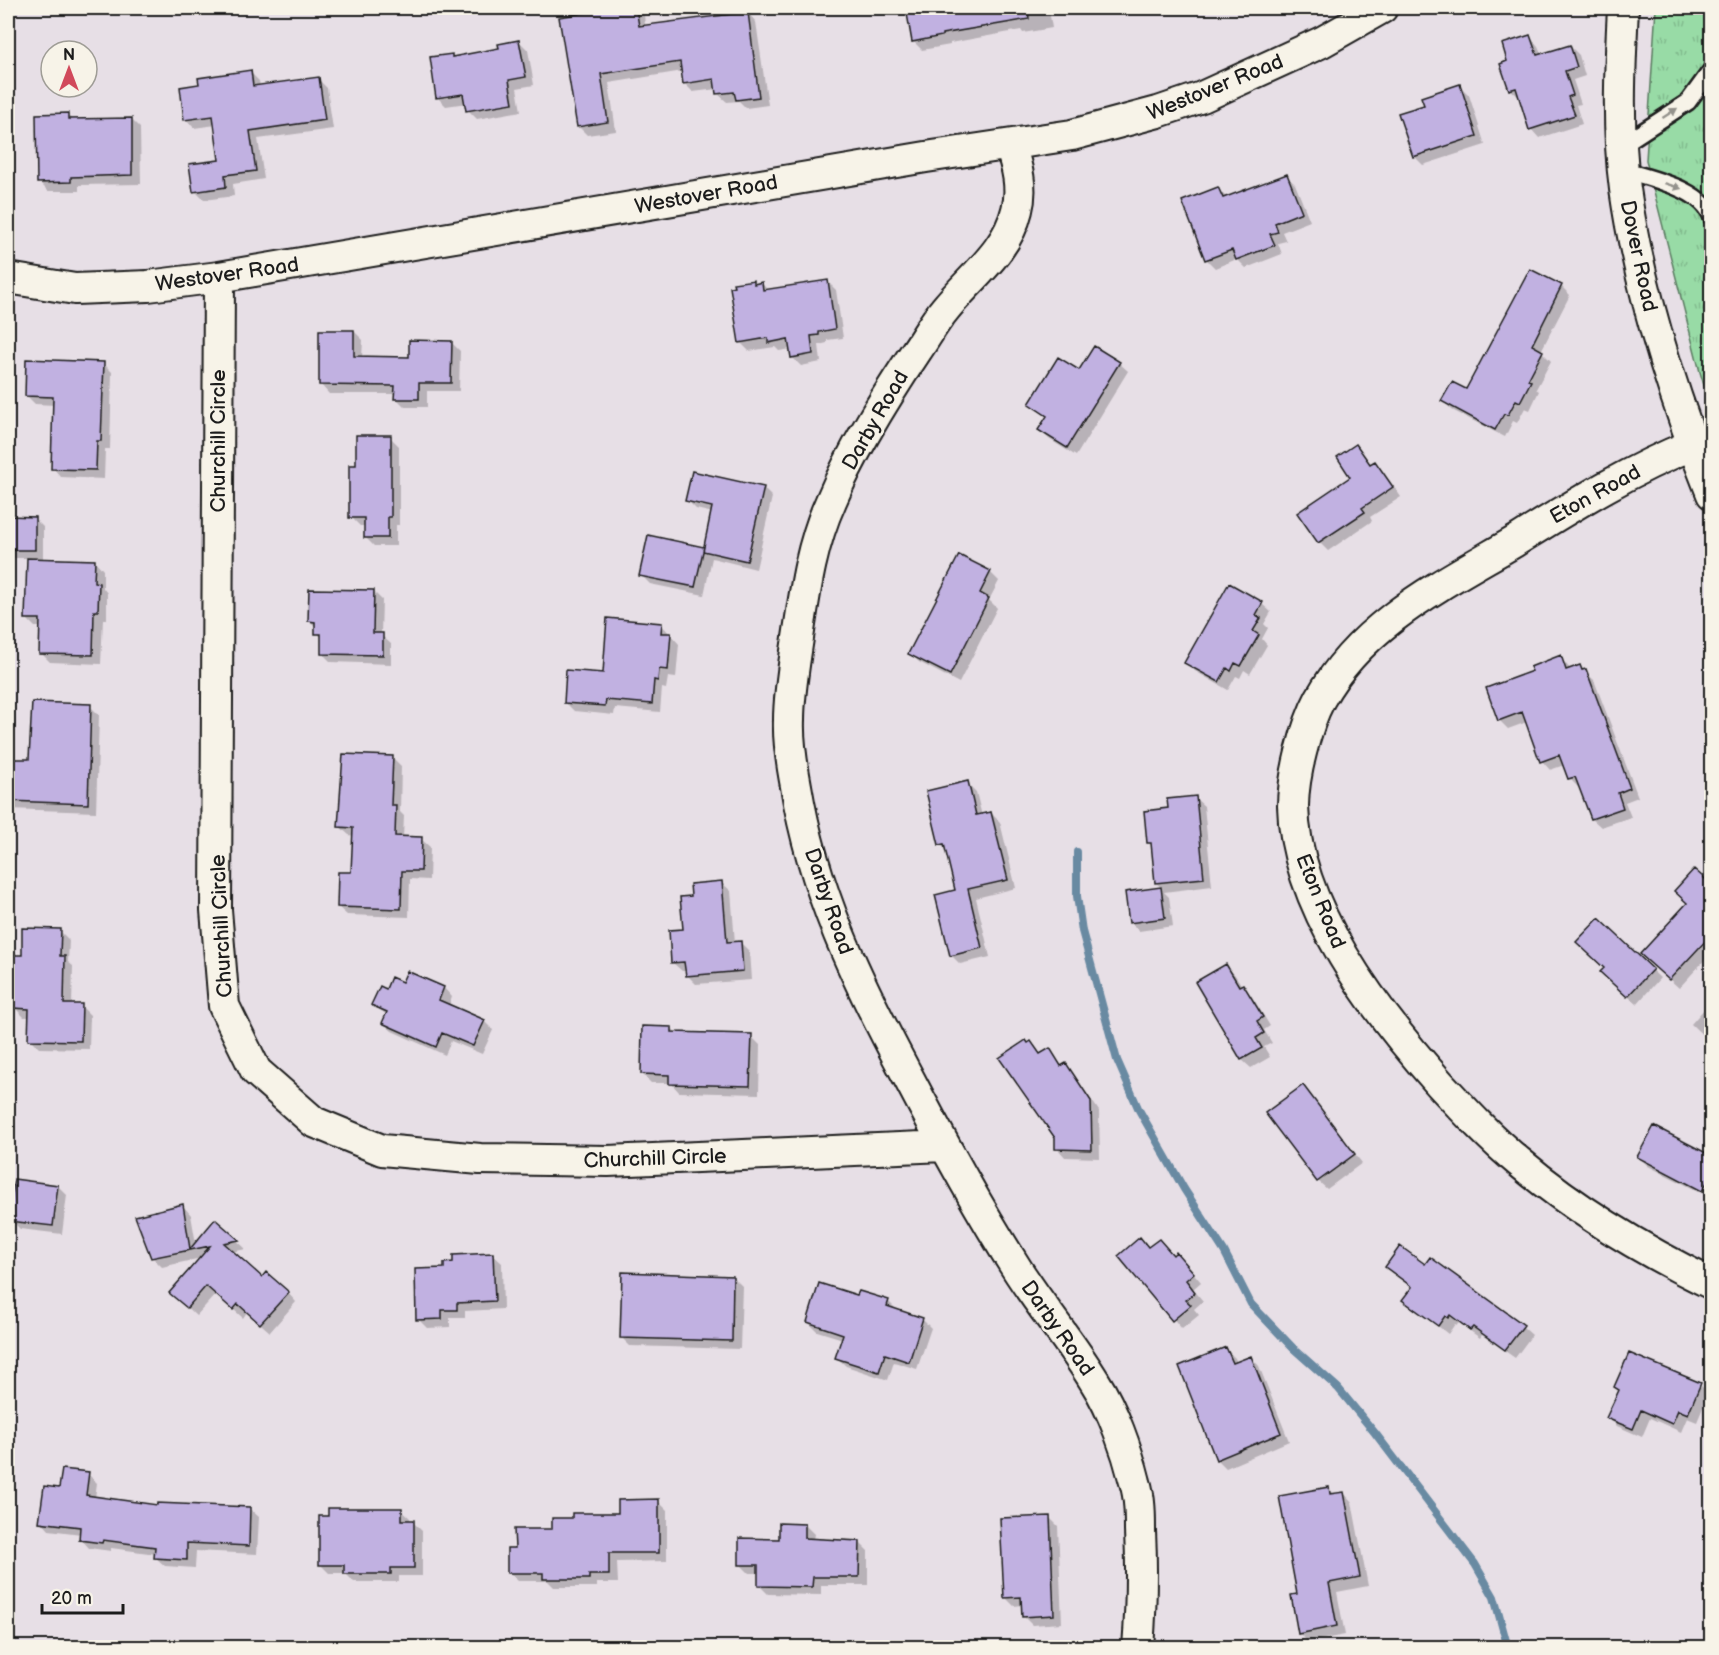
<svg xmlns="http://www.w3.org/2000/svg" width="1719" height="1655" font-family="'Balsamiq Sans',sans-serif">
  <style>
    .grass { fill: url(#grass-tufts); stroke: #5a7c61; stroke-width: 1.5 }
    .shadow { fill: #0003 }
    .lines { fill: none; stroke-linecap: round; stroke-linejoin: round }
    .stream { stroke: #698aa2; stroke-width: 8 }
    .building { fill: #c1b1e1; stroke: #1c1c1c; stroke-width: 1.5 }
    .lane-casing { stroke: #1c1c1c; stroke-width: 20 }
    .street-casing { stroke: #1c1c1c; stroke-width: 34 }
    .lane { stroke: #f7f3e8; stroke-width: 15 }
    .street { stroke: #f7f3e8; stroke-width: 30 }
    .oneway { fill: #94928c }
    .labels { text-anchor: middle; stroke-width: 5; stroke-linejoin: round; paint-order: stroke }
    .street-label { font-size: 21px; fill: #1c1c1c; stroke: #f7f3e8 }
  </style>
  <defs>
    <pattern id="grass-tufts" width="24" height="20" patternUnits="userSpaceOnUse" patternTransform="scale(1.5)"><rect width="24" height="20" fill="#98dba6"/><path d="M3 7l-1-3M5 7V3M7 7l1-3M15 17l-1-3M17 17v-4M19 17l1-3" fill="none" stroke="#82bb8e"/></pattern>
  </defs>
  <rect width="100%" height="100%" fill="#e7dfe6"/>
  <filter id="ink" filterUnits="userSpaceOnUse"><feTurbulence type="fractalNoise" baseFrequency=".0167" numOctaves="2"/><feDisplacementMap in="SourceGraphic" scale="12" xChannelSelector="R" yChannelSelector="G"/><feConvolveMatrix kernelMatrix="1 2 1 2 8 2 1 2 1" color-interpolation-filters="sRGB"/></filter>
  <g filter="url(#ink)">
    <path class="grass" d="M1656 8H1711V408L1700 372 1646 160Z"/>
    <path class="shadow" d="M623 8H637L644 14 645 26 748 13 756 22 768 105 746 108 739 101 727 102 718 94 717 89 693 92 684 83 683 71 609 83 616 131 587 135 579 127 561 18Z
      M907 8H1066L1049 10 1052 28 1023 33 1021 30 950 43V45L922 50 913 41Z
      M1530 37 1538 46 1542 55 1570 46 1579 55 1585 76 1573 80 1581 104 1576 105 1582 124 1539 138 1531 129 1520 98 1510 89 1509 62Z
      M519 41 528 50 534 85 517 88 521 111 477 119 468 110 467 103 446 106 437 97 451 55 454 58 501 49Z
      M250 72 259 81 260 87 318 79 327 88 333 129 258 139 264 179 233 184 234 196 204 200 195 191 221 161 216 125 194 128 186 119 201 85Z
      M1460 86 1469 95 1485 145 1423 165 1414 156 1426 106Z
      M67 115 73 120 131 119 140 128 141 184 79 185V191H48L39 182Z
      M1286 176 1295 184 1310 221 1282 232 1286 241 1278 243 1282 254 1246 268 1237 259 1215 268 1206 259 1218 189 1227 198Z
      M753 281 757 285 762 284 768 290 827 281 836 290 843 338 827 340V343L819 345 821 362 801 366 792 357 791 349 779 351 775 347 749 351 740 342Z
      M1561 286 1570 295 1541 351 1551 361 1536 389 1539 391 1530 410 1525 408 1517 423 1513 421 1505 437 1452 410 1443 401 1466 391Z
      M354 331 363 340 362 358H410L451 342 460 351 459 391H427V407H405L396 398V394H329L321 385Z
      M103 363 112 372 110 449H105L104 479 61 477 53 468 55 405 35 404 26 395Z
      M1119 363 1128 371 1076 456 1049 439 1040 430 1048 418 1031 404 1080 372Z
      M390 437 399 446V525H396V546H374L365 537V526H360L351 517 358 467Z
      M1356 446 1371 464 1374 462 1383 471 1401 497 1370 517 1372 521 1328 551 1319 542 1299 513 1353 477Z
      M763 488 772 497 756 569 712 558 704 595 650 584 641 575 705 550 713 513 696 509 687 500Z
      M8 518 35 519 43 527V560L95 561 103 570V588L107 593V619H103L101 664 50 662 41 653 42 627H35L26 618 28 558H8Z
      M990 572 999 581 989 600 997 608 959 683 919 662 910 653Z
      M1230 586 1262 604 1271 612 1264 624 1268 628 1262 639 1267 645 1250 674 1244 670 1240 678 1236 676 1228 690 1195 671 1186 662Z
      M373 591 382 600 381 635 391 644V664L331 662 322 653V638L317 633V628L310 621Z
      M661 624 679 644 676 678 668 677 666 689 662 688 660 712 615 708 614 715 574 711 565 702 604 674Z
      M1560 657 1571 670 1580 667 1594 680 1638 797 1625 802 1631 817 1601 827 1592 819 1580 786 1578 787 1569 778 1564 765 1550 770 1542 761 1527 722 1508 729 1499 720 1533 672Z
      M90 706 99 715 96 812 8 809V760L31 761Z
      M392 757 401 766 400 812 404 816 403 838 421 839 430 847 429 880 410 879 409 917 347 915 338 907 352 873 354 836 349 835 340 827Z
      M967 783 976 792 982 816 991 813 1000 822 1016 888 976 898 990 957 960 964 951 955 957 891 948 852 940 844Z
      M1195 798 1204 806 1212 886 1164 892 1169 897 1173 926 1139 931 1130 922 1126 893 1162 888 1156 883 1152 846 1149 842 1169 810Z
      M1711 875 1712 952 1679 988 1651 963 1688 903Z
      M722 883 731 891 735 943 740 942 749 951 751 980 696 984 687 975V971H682L673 963 693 897Z
      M1599 920 1660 978 1637 1004 1610 981 1605 968Z
      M60 931 69 940 68 962 73 966 72 1006H81L90 1015 89 1049 39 1048 30 1039V1017H24L15 1008 23 956Z
      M1226 966 1235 975 1242 986 1251 995 1270 1026 1264 1030 1272 1043 1264 1047 1270 1057 1251 1068 1242 1060 1197 983Z
      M408 973 444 988 452 997 449 1006 484 1021 493 1030 482 1054 451 1041 445 1055 392 1031 383 1023 387 1015 373 1005 387 991 403 984Z
      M1705 1008 1712 1015V1044L1691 1024Z
      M672 1028 677 1034 751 1036 760 1045 759 1094 679 1092 671 1083H651L642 1074Z
      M1031 1043 1042 1055 1049 1050 1063 1067 1065 1065 1074 1074 1099 1111 1100 1158 1065 1157 1057 1148V1138L1029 1044Z
      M1303 1087 1362 1163 1327 1189 1318 1181Z
      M1639 1157 1712 1158V1198L1648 1166Z
      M58 1186 67 1195 62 1234 20 1229 11 1220Z
      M183 1206 191 1215 196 1244 216 1221 246 1249 231 1252 262 1279 288 1293 296 1302 270 1332 247 1312 243 1318 216 1294 196 1316 180 1301 201 1258 162 1267 153 1258Z
      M1149 1249 1173 1256 1185 1263 1201 1282 1193 1289 1203 1301 1194 1309 1199 1315 1182 1329 1120 1256Z
      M493 1255 502 1263 503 1309 465 1311V1318H450V1327L427 1328 418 1319 446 1270Z
      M1431 1259 1523 1327 1532 1335 1515 1358 1482 1335 1480 1338 1459 1323 1457 1325 1455 1324 1448 1334 1404 1299 1413 1288 1387 1267 1425 1266Z
      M733 1277 742 1286 740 1349 630 1346 621 1337Z
      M888 1301 897 1310 922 1319 931 1328 917 1369 894 1362 888 1380 846 1366 837 1358 843 1339 817 1331 808 1322Z
      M1226 1349 1235 1358 1237 1363 1251 1357 1259 1366 1289 1441 1226 1468 1217 1459Z
      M1700 1385 1709 1393 1697 1422 1687 1418 1681 1432 1650 1418 1642 1437 1617 1426 1608 1417Z
      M88 1474 97 1483 95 1498 158 1506 250 1509 259 1517 257 1554 196 1551 195 1568 165 1566 156 1558V1554L111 1548V1551L89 1548 81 1539V1534L49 1530 41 1521 60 1490Z
      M1328 1488 1335 1495 1344 1493 1352 1502 1368 1586 1337 1592 1345 1635 1308 1642 1299 1633V1596Z
      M658 1501 667 1510V1561L617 1562 618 1583H597V1587H554L548 1581H518L509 1572 516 1550 554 1530 619 1514Z
      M401 1510 410 1518V1522H413L422 1531V1576H399V1582H354L345 1573H329L320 1564Z
      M1049 1517 1058 1526 1062 1623 1032 1625 1023 1616V1605L1014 1606 1005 1597Z
      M805 1525 814 1534 813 1540 859 1542 868 1551V1585H821V1595L768 1594 759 1585V1573H749L740 1564Z"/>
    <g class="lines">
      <path class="stream" d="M1077 852V896L1082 931 1117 1060 1139 1110 1184 1189 1224 1251 1251 1304 1293 1348 1338 1388 1375 1433 1475 1564 1494 1597 1508 1648"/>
    </g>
    <path class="building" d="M614 8H636L639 26 748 12 759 97 736 100 734 92 716 94 714 79 683 84 680 62 601 74 608 122 577 127 559 17Z
      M906 8H1028L1029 19 942 34V36L912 42Z
      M1530 35 1537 55 1570 45 1577 67 1565 71 1573 95 1568 97 1575 115 1529 130 1516 88 1509 90 1500 64 1507 61 1502 44Z
      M519 40 526 77 509 80 513 103 466 111 463 94 436 98 430 57 452 54V57L499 48 498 44Z
      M251 70 253 86 319 77 325 120 250 131 256 171 225 175 226 187 193 192 189 164 219 160 213 116 184 120 180 87 199 84 198 78Z
      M1460 84 1477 136 1413 157 1398 113 1424 105 1421 97Z
      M68 113V119L132 118V175L71 177V182L37 183 36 114Z
      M1287 174 1302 212 1275 223 1278 232 1270 234 1275 245 1236 260 1232 250 1205 260 1182 201 1218 187 1223 198Z
      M1530 269 1562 285 1532 345 1543 351 1528 380 1531 381 1520 402 1516 400 1508 415 1504 414 1495 430 1441 401 1452 382 1466 389Z
      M754 280V284L762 282 763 290 828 280 835 329 819 332V335L811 336 813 354 791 358 788 339 768 343V338L739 343 730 287 734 286 733 283Z
      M319 330H354V356L409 357V340L452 341 451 383H419V399H394L395 386 319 385Z
      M1094 346 1120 362 1067 448 1038 430 1047 416 1029 404 1058 357 1079 370Z
      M26 359 104 362 101 441H97L96 470 51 469 53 397 25 396Z
      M356 435H391V517H388V538H364V518H349V465H356Z
      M1356 444 1370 464 1375 461 1393 487 1362 508 1365 512 1318 543 1297 513 1350 477 1337 457Z
      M692 471 764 487 747 561 703 551 712 507 685 501Z
      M8 516 35 517V550H8Z
      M648 535 704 547 695 587 639 576Z
      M959 555 991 571 980 593 989 598 950 675 908 654Z
      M27 558 95 560 94 582 99 583 98 611H94L93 655 39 654 40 619H25Z
      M1229 583 1263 602 1256 615 1261 618 1253 631 1259 635 1241 666 1235 663 1231 671 1227 668 1219 682 1184 663Z
      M309 589 374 590 373 633H383V655L321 654V634H315V622L308 621Z
      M607 618 662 623 661 633H671L668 670 659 669 658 681 654 680 652 704 606 700 605 706 564 703 566 670 603 673Z
      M1561 655 1566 670 1580 665 1582 670 1586 669 1630 788 1618 793 1623 808 1591 819 1575 777 1568 779 1559 755 1540 762 1522 712 1498 721 1486 688 1532 671 1530 667Z
      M32 702 91 704 88 804 8 801V759H29Z
      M343 754 393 756 391 805H396L395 836 422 837 421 871H402L401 909 337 907 338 872H351L353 828 338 827Z
      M968 781 976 815 991 812 1008 880 968 889 982 948 950 956 935 895 955 890 944 844 939 845 926 791Z
      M1196 796 1204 878 1155 883 1151 843H1147L1144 811 1168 808 1167 799Z
      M1694 869 1712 885V934L1669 980 1640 954 1687 903 1674 891Z
      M722 881 727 942 741 941 743 971 686 976 684 962 671 963 669 930 683 929 680 897 691 896 690 884Z
      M1161 887 1165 918 1129 923 1125 892Z
      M1599 918 1653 969 1627 997 1600 972 1604 968 1576 942Z
      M22 928 61 929 60 956H65L64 1004H82L81 1041 28 1040 29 1009 13 1008 14 955H22Z
      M1226 964 1239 986 1243 984 1263 1017 1257 1021 1264 1033 1256 1038 1262 1048 1241 1060 1195 982Z
      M407 971 444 987 439 1000 485 1020 473 1046 442 1033 436 1047 382 1023 387 1012 371 1005 380 986 386 989 391 977 402 982Z
      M642 1026 672 1027V1032L752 1034 750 1086 669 1084V1075L641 1074Z
      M1026 1040 1028 1043 1031 1041 1040 1054 1050 1048 1061 1066 1066 1063 1091 1101 1092 1150 1055 1149V1138L999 1058Z
      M1303 1085 1355 1154 1317 1182 1265 1113Z
      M1654 1126 1712 1156V1173L1702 1191 1637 1157Z
      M14 1179 58 1185 53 1226 9 1221Z
      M183 1204 190 1249 215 1219 239 1240 224 1243 262 1277 266 1272 289 1292 260 1324 238 1304 233 1310 206 1286 187 1308 169 1293 210 1246 151 1258 135 1216Z
      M1140 1237 1148 1247 1159 1239 1173 1255 1176 1252 1194 1273 1186 1280 1195 1292 1186 1300 1191 1305 1172 1321 1118 1256Z
      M1400 1246 1425 1264 1430 1257 1524 1325 1505 1350 1473 1327 1470 1330 1450 1315 1448 1318 1445 1316 1438 1326 1402 1300 1412 1287 1385 1267Z
      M493 1253 495 1301 457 1303V1310H442V1319L416 1320 415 1269 444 1268V1263L453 1262V1255Z
      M622 1272 733 1276 732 1341 620 1338Z
      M819 1283 857 1295 859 1291 889 1300 887 1306 923 1318 909 1362 885 1354 879 1372 835 1358 843 1334 807 1322Z
      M1226 1347 1233 1363 1251 1356 1281 1433 1216 1460 1179 1366Z
      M1629 1353 1701 1383 1688 1414 1678 1410 1672 1424 1641 1410 1633 1429 1606 1418 1619 1390 1614 1387Z
      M62 1469 89 1472 86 1495 157 1505V1503L250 1507 249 1546 187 1543V1560L154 1558 155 1547 103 1540 102 1543 79 1540 80 1527 39 1522 44 1486 59 1488Z
      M1329 1487 1330 1494 1344 1492 1360 1577 1329 1583 1337 1626 1298 1634 1291 1595 1297 1594 1279 1496Z
      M659 1499V1553H609V1575H589V1579H543V1573H507V1548H515L514 1529H552V1518H572V1513H618V1500Z
      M328 1508H402V1520H414V1568H391V1574H344V1565H319V1516H328Z
      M1050 1516 1054 1615 1022 1617 1021 1597 1004 1598 1000 1518Z
      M779 1523 805 1524V1538L860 1541 859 1577H813L812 1587 758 1586V1565H739V1538L779 1539Z"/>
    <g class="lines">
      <g class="lane-casing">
        <path id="lane" d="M1622 145 1688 102 1712 69
          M1624 170C1650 179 1702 188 1712 218"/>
      </g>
      <g class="street-casing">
        <path id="street" d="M1623 8C1620 67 1617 129 1625 189 1640 294 1673 396 1712 494
          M1010 145C1017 166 1023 188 1017 210 1007 252 971 277 945 309 934 322 926 337 917 350 885 398 853 449 831 501 811 545 805 591 798 638 794 665 789 693 789 720 788 742 792 765 796 786 813 890 856 979 905 1071 940 1138 975 1203 1015 1266 1040 1306 1071 1342 1095 1382 1113 1410 1127 1450 1135 1482 1140 1498 1140 1515 1140 1531 1142 1570 1141 1609 1138 1648
          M219 277 216 910 224 1006 256 1071 314 1122 382 1150 480 1159 608 1161 944 1146
          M8 278 75 289 148 286 219 277 926 157 1072 135 1158 112 1202 97 1322 42 1382 8
          M1692 445C1629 470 1572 506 1514 542 1443 584 1362 623 1320 699 1306 725 1293 777 1293 806 1295 907 1376 1012 1440 1084 1465 1111 1491 1139 1519 1162 1577 1211 1644 1251 1712 1284"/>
      </g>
      <use href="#lane" class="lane"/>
      <use href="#street" class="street"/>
    </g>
    <defs><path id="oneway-solid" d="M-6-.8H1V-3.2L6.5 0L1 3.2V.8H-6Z" transform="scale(1.5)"/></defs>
    <g class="oneway">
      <use href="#oneway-solid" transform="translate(1670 113) rotate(-33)"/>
      <use href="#oneway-solid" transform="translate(1673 186) rotate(18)"/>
    </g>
  </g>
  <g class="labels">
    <g class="street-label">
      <text transform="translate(1215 87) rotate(-22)" y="7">Westover Road</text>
      <text transform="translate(706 194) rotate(-10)" y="7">Westover Road</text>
      <text transform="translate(1639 256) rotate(78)" y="7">Dover Road</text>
      <text transform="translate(227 274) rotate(-8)" y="7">Westover Road</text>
      <text transform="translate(875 420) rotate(-60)" y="7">Darby Road</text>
      <text transform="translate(218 441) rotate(-90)" y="7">Churchill Circle</text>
      <text transform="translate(1595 494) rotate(-29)" y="7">Eton Road</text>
      <text transform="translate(829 901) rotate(71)" y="7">Darby Road</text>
      <text transform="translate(1321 901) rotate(68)" y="7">Eton Road</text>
      <text transform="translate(221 926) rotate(-93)" y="7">Churchill Circle</text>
      <text transform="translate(655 1158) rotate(-2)" y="7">Churchill Circle</text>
      <text transform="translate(1058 1328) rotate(55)" y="7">Darby Road</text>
    </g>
  </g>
  <rect width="1719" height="1655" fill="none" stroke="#f7f3e8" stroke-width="30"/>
  <rect x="15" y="15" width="1689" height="1625" fill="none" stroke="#1c1c1c" stroke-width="2" filter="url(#ink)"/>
  <g transform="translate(69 69)"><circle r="28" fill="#f7f3e8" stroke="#9f9d96" stroke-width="1.5"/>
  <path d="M0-4.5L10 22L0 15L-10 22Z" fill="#d1495b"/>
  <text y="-9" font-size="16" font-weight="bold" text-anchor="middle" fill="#1c1c1c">N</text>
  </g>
  <path d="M42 1604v9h81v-9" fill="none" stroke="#1c1c1c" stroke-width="3"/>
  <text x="51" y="1604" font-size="18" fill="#1c1c1c" stroke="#f7f3e8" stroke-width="4.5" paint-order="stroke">20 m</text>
</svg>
